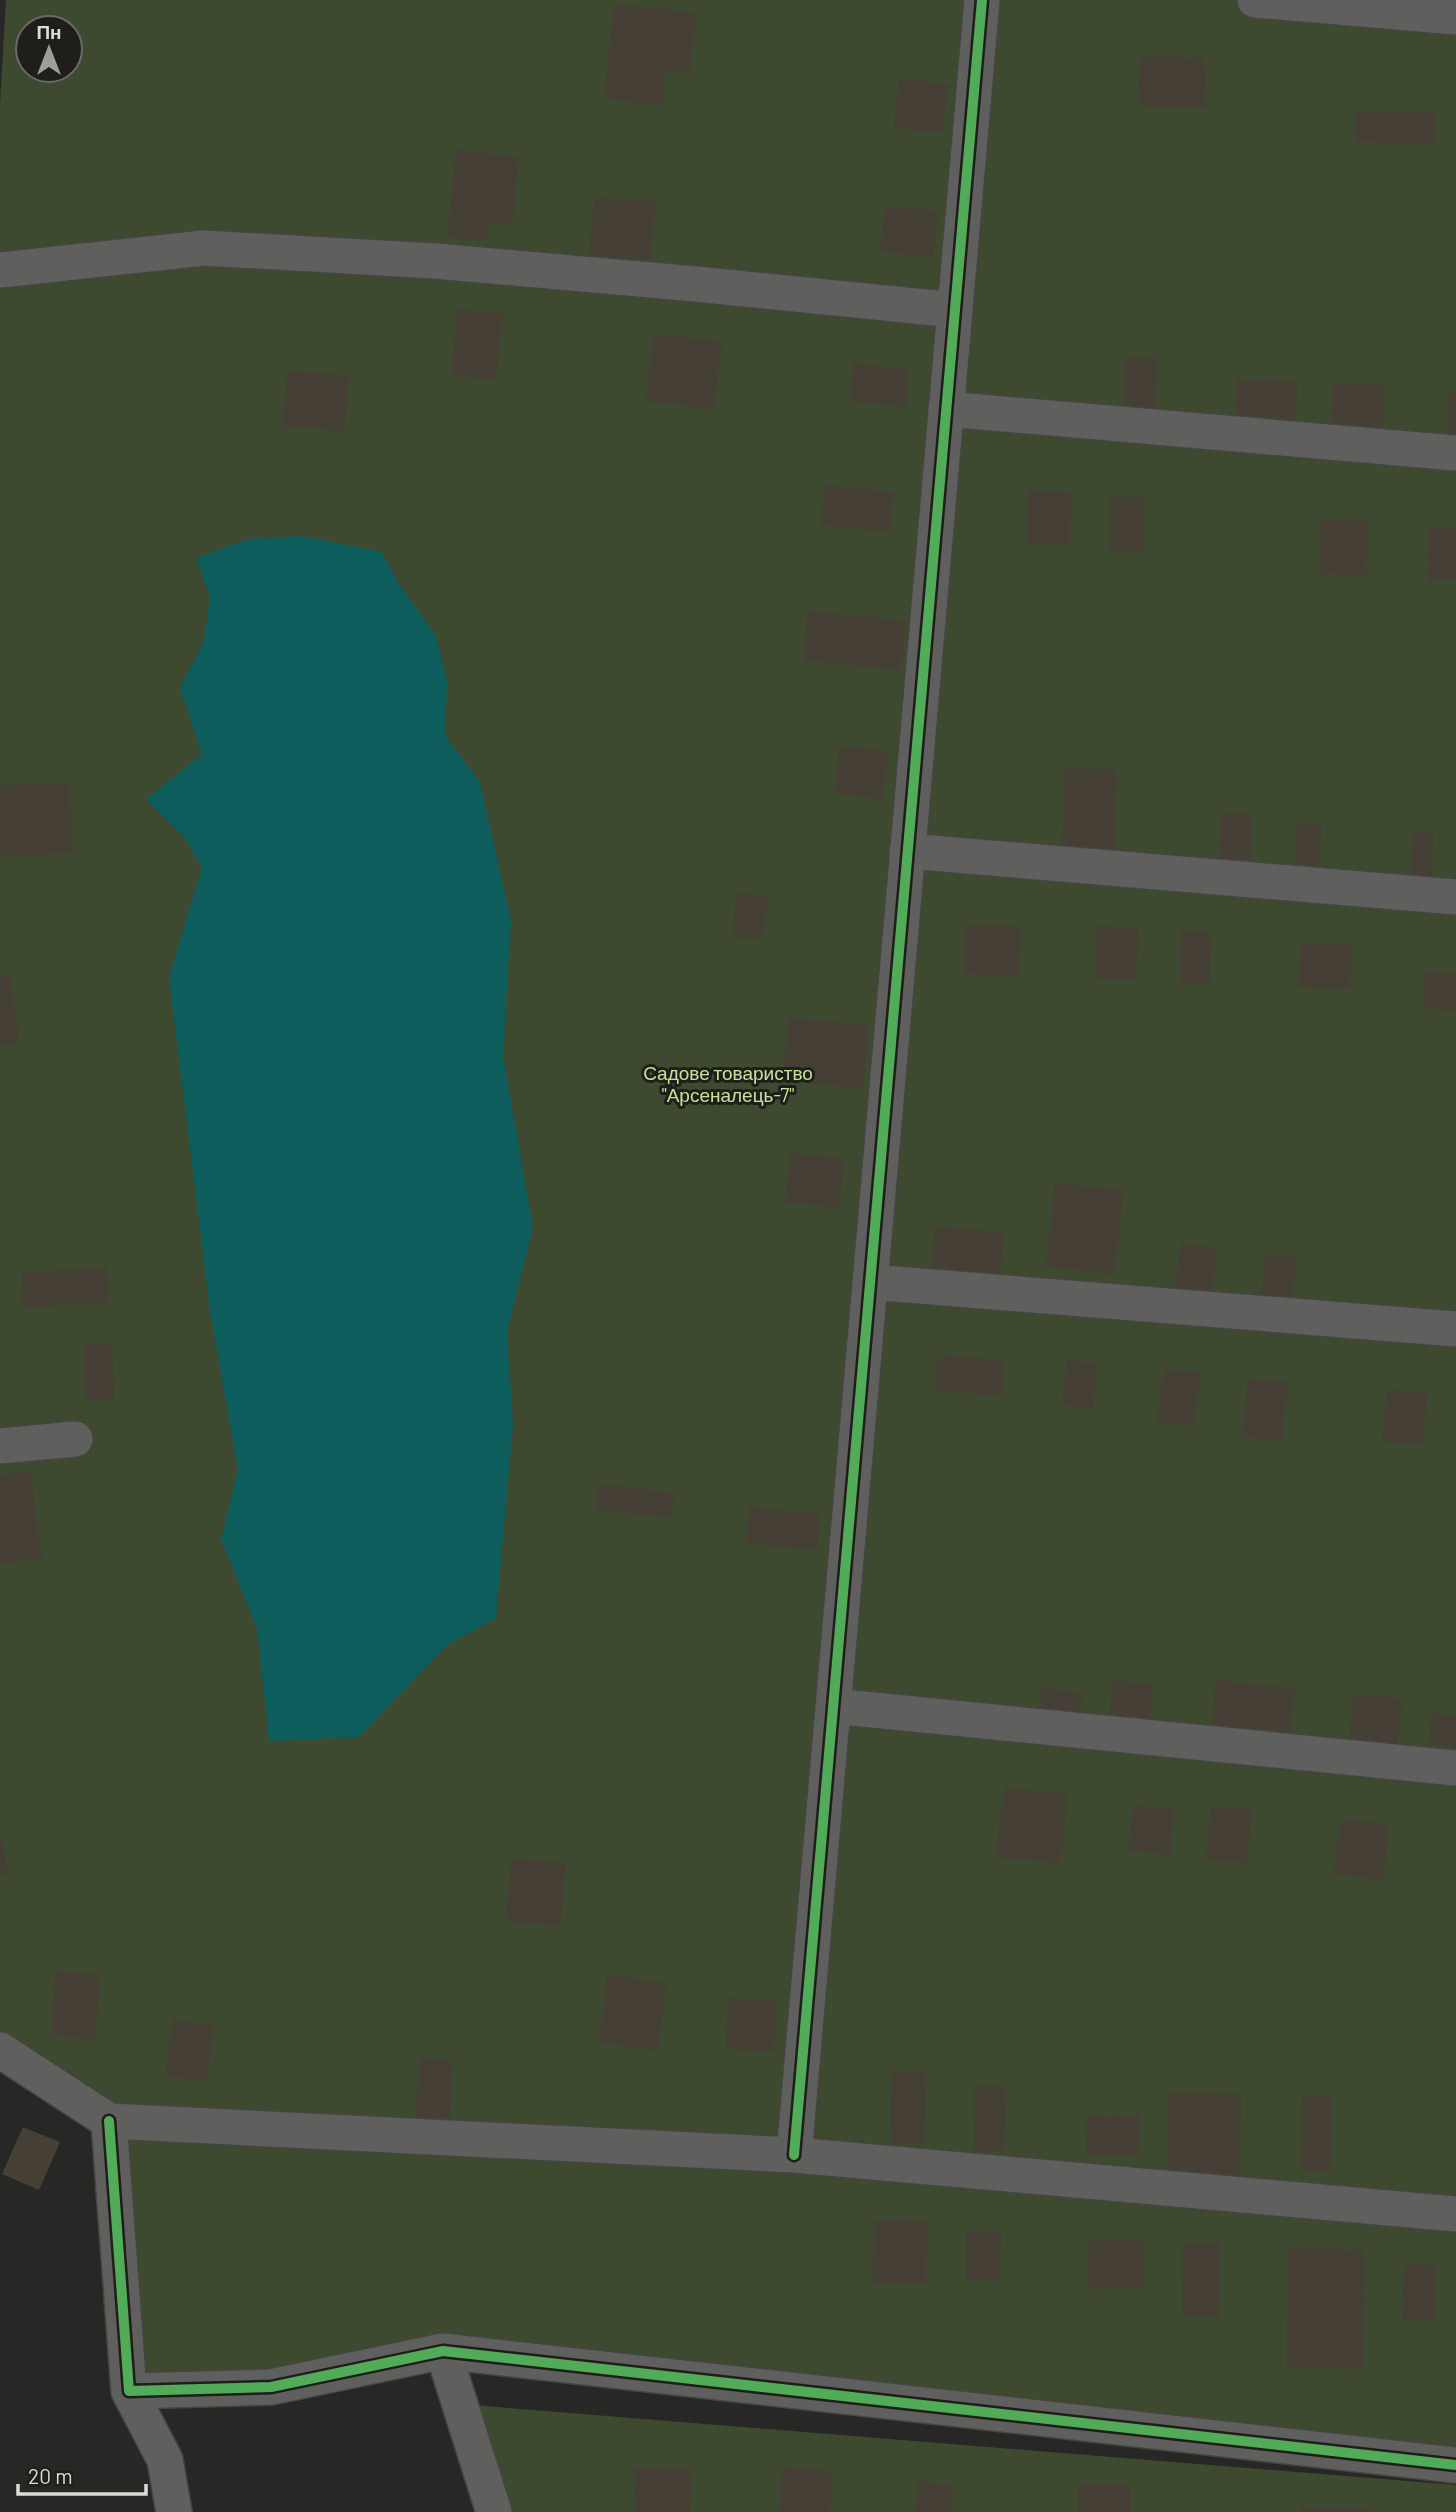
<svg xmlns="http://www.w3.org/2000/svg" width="1456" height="2512" font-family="Barlow,sans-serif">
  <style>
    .green { fill: #3e4a2f; fill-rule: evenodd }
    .water { fill: #0e5d5d }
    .building { fill: #463f36 }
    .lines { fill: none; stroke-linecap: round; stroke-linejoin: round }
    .street-casing { stroke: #454542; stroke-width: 38 }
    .street { stroke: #5f5f5e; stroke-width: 35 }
    .cycleway-casing { stroke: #1f1e1b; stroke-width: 15 }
    .cycleway { stroke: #51ab58; stroke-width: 10 }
    .labels { text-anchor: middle; stroke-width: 6; stroke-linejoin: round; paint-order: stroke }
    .park-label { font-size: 19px; fill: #c3e398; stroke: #1f1e1b }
  </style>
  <rect width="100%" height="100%" fill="#272725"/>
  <path class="green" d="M6 0H1456V2455L443 2351 129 2391 109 2121 0 2063V104ZM28 28H70V70H28Z
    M460 2404 1456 2485V2512H492Z"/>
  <path class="water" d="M302 536 382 552 399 584 436 636 447 681 445 736 480 782 511 921 503 1056 533 1228 507 1331 513 1424 496 1618 447 1645 359 1737 269 1741 257 1628 221 1539 238 1470 210 1312 169 977 202 868 184 837 146 799 202 754 180 688 204 641 210 597 196 558 248 539Z"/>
  <path class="building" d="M614 4 696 13 690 73 665 71 662 105 604 99Z
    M1139 57 1206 58 1205 108 1138 106Z
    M899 79 948 84 943 133 894 128Z
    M1355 112 1435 113 1434 143 1354 142Z
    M456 150 519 157 512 226 488 223 486 241 447 237Z
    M595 197 656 202 650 263 589 257Z
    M885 206 938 211 933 258 880 252Z
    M458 309 503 314 496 380 451 375Z
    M653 334 722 341 714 409 646 401Z
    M1125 358H1157L1156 416 1124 415Z
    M853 363 909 370 906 407 849 401Z
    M288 370 349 376 344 431 282 426Z
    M1236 380 1297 381 1296 427 1235 426Z
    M1332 385H1384L1383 431 1331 430Z
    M1449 393H1456V441L1448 440Z
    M825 485 894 492 890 532 821 525Z
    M1027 490 1071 491 1070 544H1026Z
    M1110 497 1144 498 1143 551H1109Z
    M1321 520 1368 521 1366 575 1320 574Z
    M1428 527 1456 528V580H1427Z
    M808 611 906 621 901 671 803 660Z
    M839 746 888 751 883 799 834 794Z
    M1065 769 1117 770 1115 862 1062 861Z
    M69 782 73 853 0 857V786Z
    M1220 813 1252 814 1251 871 1219 870Z
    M1297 823 1321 824 1320 869 1296 868Z
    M1412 833H1433L1432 883 1410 882Z
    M737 893 768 897 763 940 732 936Z
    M965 925 1021 926 1020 976 964 974Z
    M1097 926 1138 927 1136 979 1096 978Z
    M1181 931H1211L1209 984H1180Z
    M1300 943 1352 944 1350 989 1298 988Z
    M1425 972 1456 973V1010L1424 1009Z
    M11 975 19 1044 0 1046V976Z
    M789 1017 869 1025 863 1089 782 1080Z
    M790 1153 844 1158 839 1208 785 1202Z
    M1055 1183 1123 1190 1115 1274 1046 1267Z
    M935 1226 1004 1232 999 1283 930 1276Z
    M1180 1244 1217 1247 1211 1300 1175 1297Z
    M1266 1254 1297 1257 1291 1310 1261 1307Z
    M108 1268 109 1303 23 1307 22 1272Z
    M112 1343 114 1399 86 1400 83 1345Z
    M938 1354 1005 1361 1002 1396 935 1390Z
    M1067 1360 1097 1363 1093 1409 1062 1405Z
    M1163 1369 1200 1372 1195 1426 1158 1422Z
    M1248 1379 1288 1382 1282 1441 1242 1437Z
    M1387 1389 1427 1393 1422 1445 1382 1441Z
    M30 1470 42 1558 0 1564V1475Z
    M598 1484 674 1492 671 1518 595 1510Z
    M749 1507 820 1514 817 1550 745 1543Z
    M1113 1680 1153 1684 1149 1728 1109 1724Z
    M1216 1680 1295 1688 1290 1739 1211 1731Z
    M1041 1688 1082 1692 1080 1719 1038 1715Z
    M1354 1694 1402 1699 1397 1747 1349 1742Z
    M1432 1713 1456 1715V1747L1429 1744Z
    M1004 1788 1067 1794 1061 1863 996 1857Z
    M1133 1805 1175 1809 1170 1855 1128 1851Z
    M1211 1806 1252 1810 1246 1863 1206 1860Z
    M1340 1819 1389 1824 1383 1879 1334 1875Z
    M0 1829 8 1874 0 1875Z
    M512 1858 566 1863 560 1926 505 1921Z
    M56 1971 100 1975 95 2039 51 2036Z
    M607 1975 666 1983 658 2050 599 2043Z
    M728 1998 776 2000 774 2051 726 2049Z
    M172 2020 214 2025 207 2081 165 2076Z
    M419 2058 453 2059 449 2127 416 2125Z
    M891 2072H926L925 2144H890Z
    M975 2085 1006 2086 1005 2151H974Z
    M1169 2093 1241 2094 1240 2175 1169 2174Z
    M1302 2096H1332L1331 2170H1301Z
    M1087 2115 1140 2116V2154H1086Z
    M23 2127 60 2142 39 2190 2 2174Z
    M874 2220 927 2221 926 2284H873Z
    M966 2231H1001L1000 2281H966Z
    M1089 2241H1144V2289H1089Z
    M1183 2243H1219L1218 2317H1182Z
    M1288 2249 1365 2250 1364 2369 1287 2368Z
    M1403 2265H1436V2319H1402Z
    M782 2467 833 2471 830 2512H779Z
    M635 2468 691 2469 690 2512H634Z
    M919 2481 954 2486 950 2512H915Z
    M1078 2484H1130V2512H1078Z
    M1300 2508H1369V2512H1299Z"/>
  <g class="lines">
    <g class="street-casing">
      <path id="street" d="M1255 0 1456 17
        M0 270 204 248 435 261 696 284 955 310
        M946 409 1456 453
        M907 851 1456 897
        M870 1282 1456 1329
        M0 1446 75 1439
        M833 1706 1456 1768
        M0 2050 109 2121 794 2155 1456 2214
        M109 2121 129 2391 271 2387 443 2351 1456 2465
        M794 2155 982 0
        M443 2351 494 2512
        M129 2391 165 2460 174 2512"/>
    </g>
    <use href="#street" class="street"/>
    <g class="cycleway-casing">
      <path id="cycleway" d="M109 2121 129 2391 271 2387 443 2351 1456 2465
        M794 2155 982 0"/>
    </g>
    <use href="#cycleway" class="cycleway"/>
  </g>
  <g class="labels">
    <g class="park-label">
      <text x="728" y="1080">Садове товариство<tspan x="728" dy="22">"Арсеналець-7"</tspan></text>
    </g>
  </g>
  <g transform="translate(49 49)"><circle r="33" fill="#1f1e1b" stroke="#6b6a67" stroke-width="2"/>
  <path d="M0-5L12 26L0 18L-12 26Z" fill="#9d9d9a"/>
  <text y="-10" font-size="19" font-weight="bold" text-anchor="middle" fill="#dcdcd9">Пн</text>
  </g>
  <path d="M18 2484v10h128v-10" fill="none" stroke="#dcdcd9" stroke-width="3.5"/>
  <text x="28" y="2484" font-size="21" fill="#dcdcd9" stroke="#1f1e1b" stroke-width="5" paint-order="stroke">20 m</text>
</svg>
